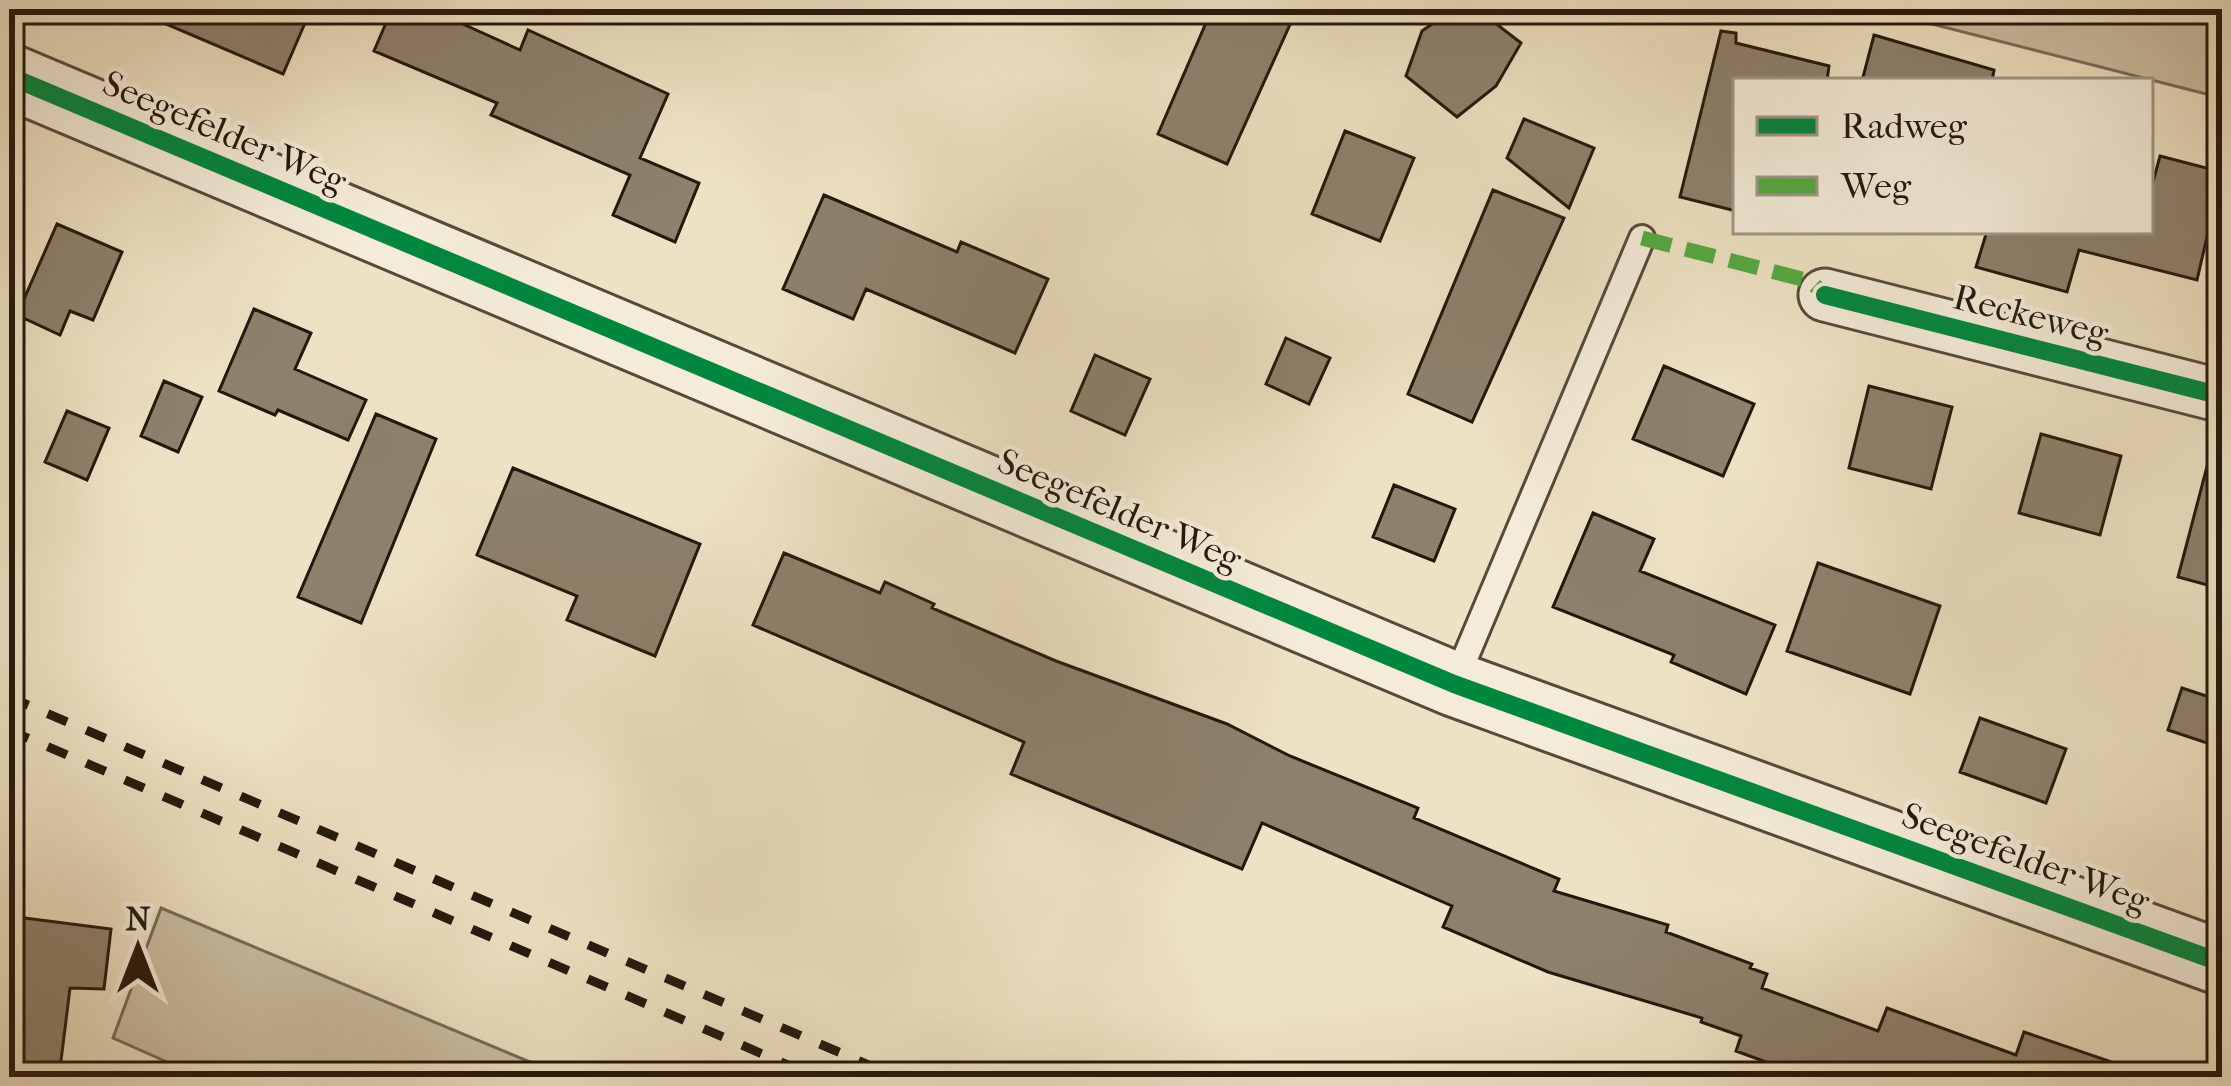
<svg xmlns="http://www.w3.org/2000/svg" width="2231" height="1086" font-family="'IM FELL French Canon',serif">
  <style>
    .green { fill: #cbc0a5; stroke: #776c59; stroke-width: 3 }
    .building { fill: #8d816c; stroke: #23180d; stroke-width: 3 }
    .lines { fill: none; stroke-linecap: round; stroke-linejoin: round }
    .service-casing { stroke: #564a3b; stroke-width: 30 }
    .minor-casing { stroke: #564a3b; stroke-width: 57 }
    .tertiary-casing { stroke: #564a3b; stroke-width: 69 }
    .service { stroke: #f4ecd9; stroke-width: 24 }
    .minor { stroke: #f4ecd9; stroke-width: 51 }
    .tertiary { stroke: #f4ecd9; stroke-width: 63 }
    .rail { stroke: #23180d; stroke-width: 9; stroke-dasharray: 21 21; stroke-linecap: butt }
    .quiet { stroke: #53a941; stroke-width: 15; stroke-dasharray: 30 15; stroke-linecap: butt }
    .cycleway-casing { stroke: #f4ecd9; stroke-width: 26 }
    .cycleway { stroke: #00873e; stroke-width: 18 }
    .labels { text-anchor: middle; stroke-width: 9; stroke-linejoin: round; paint-order: stroke }
    .street-label { font-size: 36px; fill: #23180d; stroke: #f4ecd9 }
  </style>
  <rect width="100%" height="100%" fill="#eee2c4"/>
  <filter id="stains"><feTurbulence type="fractalNoise" baseFrequency=".00167" numOctaves="4"/><feColorMatrix values="0 0 0 0 .2 0 0 0 0 .09 0 0 0 0 .02 0 0 0 .5 -.17"/></filter>
  <radialGradient id="worn" r=".72"><stop offset=".6" stop-color="#630" stop-opacity="0"/><stop offset="1" stop-color="#630" stop-opacity=".3"/></radialGradient>
  <path class="green" d="M1873 9H2222V98Z
    M161 908 566 1077H201L113 1038Z"/>
  <path class="building" d="M131 9H311L283 74Z
    M392 9H456L452 19 520 50 528 30 668 94 640 158 699 183 675 242 613 215 630 175 491 115 497 103 374 51Z
    M1212 9H1297L1227 164 1158 134Z
    M1454 9H1477L1521 43 1496 86 1457 117 1406 76 1422 31Z
    M1721 31 1736 33V43L1829 66 1827 81H1736V211L1680 197Z
    M1874 35 1994 70 1992 81H1862Z
    M1524 119 1594 148 1569 208 1507 158Z
    M1345 131 1414 158 1380 241 1312 214Z
    M2160 156 2222 172 2197 280 2079 250 2067 292 1976 267 1987 231H2150V193Z
    M1493 190 1564 218 1472 422 1408 394Z
    M824 195 957 252 961 242 1048 279 1015 353 866 289 853 319 783 289Z
    M57 224 122 252 93 320 70 311 60 335 17 315Z
    M254 309 311 333 295 369 366 400 348 440 278 410 275 415 219 391Z
    M1286 338 1330 358 1309 404 1266 384Z
    M1095 355 1150 379 1125 435 1071 411Z
    M1664 366 1754 404 1723 476 1633 439Z
    M164 381 202 397 178 452 141 436Z
    M1869 386 1952 407 1931 489 1849 468Z
    M67 411 109 428 87 480 45 462Z
    M376 414 436 439 361 623 298 597Z
    M2041 434 2121 456 2100 535 2019 513Z
    M2209 459 2222 461V589L2178 577Z
    M513 468 700 544 655 656 567 620 577 596 477 555Z
    M1394 485 1455 509 1434 561 1373 537Z
    M1593 513 1654 539 1640 571 1775 625 1746 694 1671 662 1674 655 1553 607Z
    M784 553 880 593 885 582 934 604 932 608 1056 661 1227 724 1290 756 1418 808 1414 818 1559 879 1554 891 1668 925 1666 932 1752 964 1750 968 1767 974 1762 988 1878 1031 1887 1008 2016 1055 2024 1032 2135 1070 2134 1077H1807L1736 1051 1741 1036 1701 1022 1702 1018 1548 972 1443 927 1452 906 1262 823 1242 869 1011 774 1024 742 753 625Z
    M1818 563 1940 606 1910 694 1787 651Z
    M2182 688 2222 701V748L2168 730Z
    M1980 718 2066 749 2046 803 1960 772Z
    M9 916 111 929 104 989 70 988 59 1077H9Z"/>
  <g class="lines">
    <g class="service-casing">
      <path id="service" d="M1455 682 1642 238"/>
    </g>
    <g class="minor-casing">
      <path id="minor" d="M1825 295 2222 396"/>
    </g>
    <g class="tertiary-casing">
      <path id="tertiary" d="M9 76 1454 684 2222 963"/>
    </g>
    <use href="#service" class="service"/>
    <use href="#minor" class="minor"/>
    <use href="#tertiary" class="tertiary"/>
    <path class="rail" d="M9 697 897 1077
      M9 730 816 1077"/>
    <path class="quiet" d="M1642 238 1810 281 1825 295"/>
    <g class="cycleway-casing">
      <path id="cycleway" d="M9 76 1454 684 2222 963
        M1825 295 2222 396"/>
    </g>
    <use href="#cycleway" class="cycleway"/>
  </g>
  <g class="labels">
    <g class="street-label">
      <text transform="translate(225 131) rotate(23)" y="13">Seegefelder Weg</text>
      <text transform="translate(2031 314) rotate(14)" y="13">Reckeweg</text>
      <text transform="translate(1120 509) rotate(23)" y="13">Seegefelder Weg</text>
      <text transform="translate(2026 857) rotate(20)" y="13">Seegefelder Weg</text>
    </g>
  </g>
  <rect width="2231" height="1086" fill="none" stroke="#eee2c4" stroke-width="48"/>
  <rect x="12" y="12" width="2207" height="1062" fill="none" stroke="#23180d" stroke-width="6"/>
  <rect x="24" y="24" width="2183" height="1038" fill="none" stroke="#23180d" stroke-width="3"/>
  <rect x="1733" y="78" width="420" height="156" fill="#f4ecd9" stroke="#a09787" stroke-width="3"/>
  <rect x="1757" y="117" width="60" height="18" fill="#00873e" stroke="#a09787" stroke-width="3"/>
  <text x="1841" y="138" font-size="36" fill="#23180d">Radweg</text>
  <rect x="1757" y="177" width="60" height="18" fill="#53a941" stroke="#a09787" stroke-width="3"/>
  <text x="1841" y="198" font-size="36" fill="#23180d">Weg</text>
  <g transform="translate(138 948)" stroke="#f4ecd9" stroke-width="9" paint-order="stroke">
  <path d="M0-9L21 45L0 30L-21 45Z" fill="#23180d"/>
  <text y="-18" font-size="33" font-weight="bold" text-anchor="middle" fill="#23180d">N</text>
  </g>
  <rect width="100%" height="100%" filter="url(#stains)"/>
  <rect width="100%" height="100%" fill="url(#worn)"/>
</svg>
